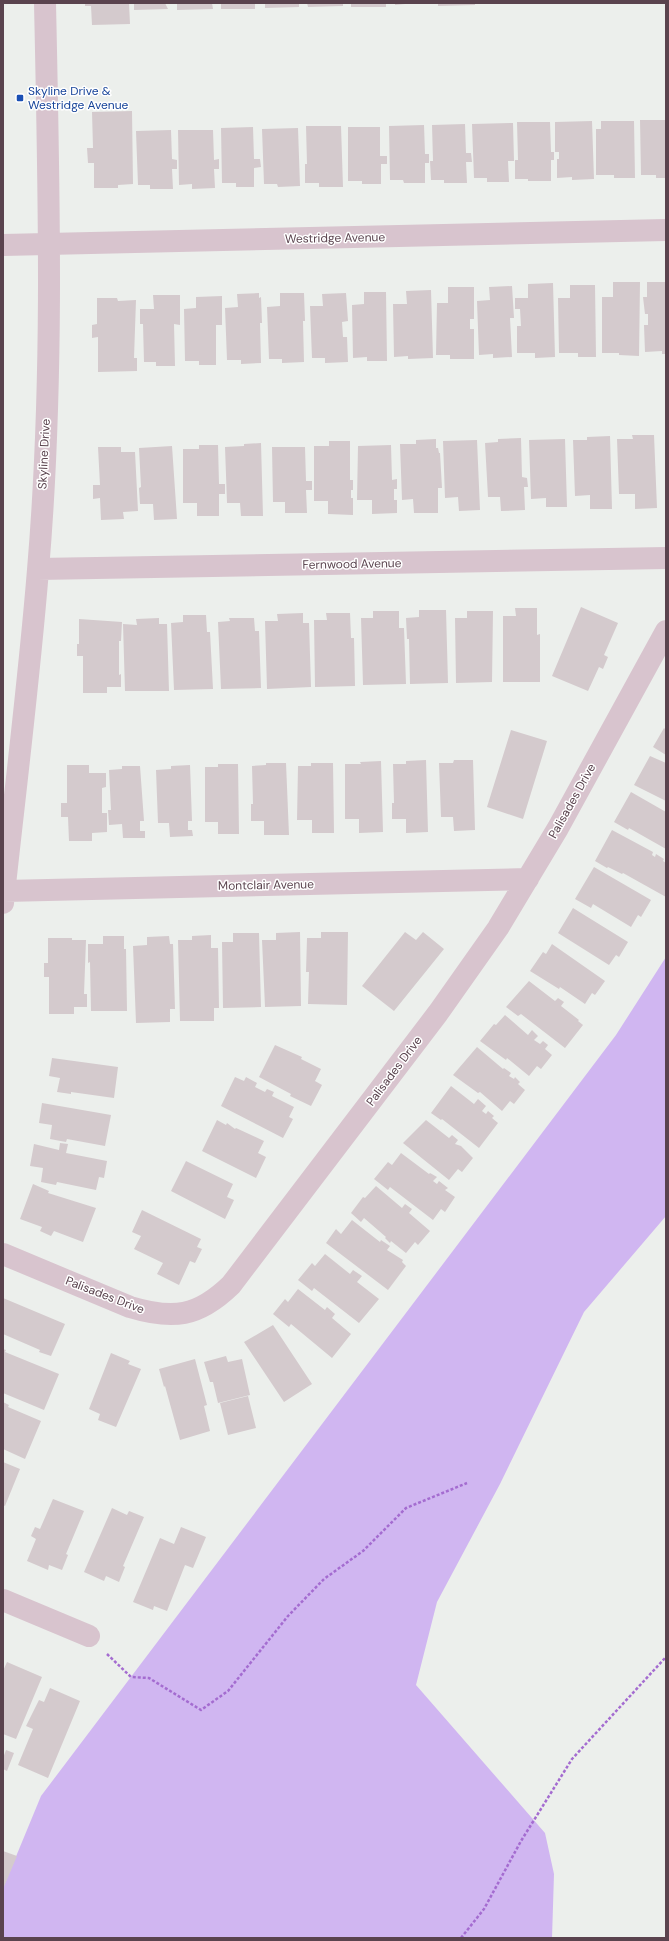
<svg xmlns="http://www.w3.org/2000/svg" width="669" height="1941" font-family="'DM Sans',sans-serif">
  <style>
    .green { fill: #d0b6f1 }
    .building { fill: #d4cacd }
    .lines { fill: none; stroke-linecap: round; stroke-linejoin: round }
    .path { stroke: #a46cd0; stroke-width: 2.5; stroke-dasharray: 3 2; stroke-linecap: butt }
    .street { stroke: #d8c4ce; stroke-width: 22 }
    .transit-dot { fill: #1a4fb4; stroke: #fff; stroke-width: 1.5 }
    .labels { text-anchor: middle; stroke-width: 3; stroke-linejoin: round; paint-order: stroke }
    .transit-label { font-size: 12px; fill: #164399; stroke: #fff; text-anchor: start }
    .street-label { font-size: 12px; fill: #5a434e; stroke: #fff }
  </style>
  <rect width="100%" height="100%" fill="#ecefec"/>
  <path class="green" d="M666 957V1216L584 1312 500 1484 437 1602 416 1685 545 1833 554 1874 552 1938H3V1888L41 1796 616 1035Z"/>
  <path class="building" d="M85 3H129L130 24 92 25 91 6H85Z
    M134 3H165L168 9 134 10Z
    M177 3H212L213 9 177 10Z
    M221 3H255V9H221Z
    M265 3H299V7L265 8Z
    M307 3H343V6L308 7Z
    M351 3H386V7H351Z
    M395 3H405V4L395 5Z
    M438 3H475V5L438 6Z
    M132 111 133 184 118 185V188H94V163H88L87 148H93L92 112Z
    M640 120H666V178H656V175H641Z
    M592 121 594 179 572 180V177L557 178V159H559V152H555V122Z
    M601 121H634L635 178H614V175H596V129H601Z
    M517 122H550L551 152H554V160H551V181H528V179H515V160H518Z
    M513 123 514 161H508L509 182H487V178H474L472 124Z
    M465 124 466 153H471L472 162H466L467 183H444V180H431L430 161H433L432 125Z
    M424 125 425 154H429V163H425V183H404L403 180H390L389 126Z
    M306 126H341L343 187H319V183H305V164H307Z
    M253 127 254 159H260L261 167 254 168V187H236V183H222L221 128Z
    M348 127H380V156H387V164H381V184H362V181H348Z
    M298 128 300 186 278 187 277 184H264L262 129Z
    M171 130 172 159 177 160V169H172L173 189H150V185H138L136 131Z
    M178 130H213L214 160 219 159V169H214L215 188 192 189V184L179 185Z
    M613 282H640L639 356 619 355V353H602V297H613Z
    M647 282H666V354H662V351L645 352 644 325H648V314H645L643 297H647Z
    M553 283 555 357 535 358V353H517V326H521L520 309H515V298H528V284Z
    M570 285H595L596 357H578V353H559L558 298H570Z
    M512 286 514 318H510L512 357 493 358V354L479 355 477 301 490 300 489 287Z
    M448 287H474V319H470V329H474V359H450V355H436L437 303H448Z
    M431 290 433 358 408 359V356L394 357 393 304H407L406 291Z
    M364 292H386L387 361H367V357L353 358 352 305 364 304Z
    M259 293V298L261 297 262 323H260L261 363 241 364V360H227L225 308 238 307 237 294Z
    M280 293H304L305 321H303L304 362 282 363V359H269L267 307 280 306Z
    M346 293 348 321 342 322 343 337H347L348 362 325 363V358H312L310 306H323L322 294Z
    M153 295H180V325L174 324 175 366H156V362H144L143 324H140V309H154Z
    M222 296V325H216V365H199V361H185L184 309 196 308V297Z
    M97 298H117L118 301 136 300 134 358H137V371L98 372V337L92 338V325L97 324Z
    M632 435H654L657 508 635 509V494H619L617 439H633Z
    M610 436 612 509H590V495L575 496 573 440H587V437Z
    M521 438 522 477 527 478 528 487H524L525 510 501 511 500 497H488L485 443 498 442V439Z
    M436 439V448H438L439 453H440L442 488H438V513H414L413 499 402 500 400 444H416V440Z
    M565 439 567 507H546V498L531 499 529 440Z
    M477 440 480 510 459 511 458 497 445 498 443 441Z
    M329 441H350V480H353V490H351V498H353V515L328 514V501H314V446H329Z
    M261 443 263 516H241L240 503H227L225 447 244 446V444Z
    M199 445H218L219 484H225V494H219V516H197V503H183V449H199Z
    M391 445 392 480 397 479V489H394V500H397V513L372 514V500H357L358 446Z
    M172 446 177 519 154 520 153 504H140L139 488 141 487 139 448Z
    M98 447H121V452H135L138 511 123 512 124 519 101 520 100 498 93 499V485H100Z
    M272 447H305L306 481H312V490H306L307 513H285V502H273Z
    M581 607 618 623 604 655 608 657 603 669 599 667 588 691 552 676Z
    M515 608H537V635L540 634V682H503V616H516Z
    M419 610H446L448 683 410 684 409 639H407L406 618 419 617Z
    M373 611H399V628H404L406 684 363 685 361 618H373Z
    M467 611H493L492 682 456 683 455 618H467Z
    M303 613V623H309L311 687 267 689 265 621H278L277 614Z
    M326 613H350L351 638H354L355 686 315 687 314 620H327Z
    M183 615H206L207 632H210L213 689 174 690 171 623 183 622Z
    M159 618V624H167L169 691H125L123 624 137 625 136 619Z
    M229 618H254L255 631H259L261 688 221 689 218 622 230 621Z
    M79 619 122 622 121 641H119V675L121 674V687H107V693H83V656H77V644H79Z
    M664 728 666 730V755L653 747Z
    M511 730 547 741 523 819 487 807Z
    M650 756 666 763V801L634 785Z
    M426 760 428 832 406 833V819H392V803H394L393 764H406V761Z
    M454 760H473L475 830 454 831 453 817H441L439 763H453Z
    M381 761 383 832 359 833V819H345V764H361L360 762Z
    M266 763H286L289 835H264V821H251V804H253L252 766 266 765Z
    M311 763H333L334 833H312V820H297L298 766H311Z
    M218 764H238L239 834H218V822H205V767H218Z
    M67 765H89V773H106V787L102 788V813H107V832L92 833V841H69L68 817H61V803H67Z
    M190 765 192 821H188V830H192L193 836 170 837 169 823H158L156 770 171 769V766Z
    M122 766H140L144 821H140V831H145V838H123L122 824 109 825 108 810H111L109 770 122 769Z
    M631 792 666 812V849L629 828 628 830 614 822Z
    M612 830 653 852 652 855 655 857 656 854 664 859 663 861 666 863V897L623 873 622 874 608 867 607 868 595 861Z
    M594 867 651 900 641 917 638 915 631 927 593 904 591 908 575 899Z
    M573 908 628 942 619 957 616 955 609 965 558 933Z
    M300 932 301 1006 265 1007 262 940H276V933Z
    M321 932H348L347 1005 308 1004 309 972H306L307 938H321Z
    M405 932 416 940 423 932 444 949 394 1011 362 986Z
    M233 933H259L261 1007 223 1008 222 942H233Z
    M211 935V948H218L219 1008H214V1021H180L178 940H192V936Z
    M103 936H124V949H126L127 1011H91L90 962 88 963V944H103Z
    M169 936 170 944H173L175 1009H170V1022L136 1023 133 946 147 945V937Z
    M48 938H72V940H86L84 994H87V1007H74V1014H49V977H44V963H48Z
    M552 944 605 981 595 995 592 993 585 1004 560 987 559 989 530 971 543 952 546 954Z
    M529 981 555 1001 558 998 564 1002 561 1006 579 1020 578 1021 583 1025 565 1048 521 1014 518 1016 506 1007Z
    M505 1015 528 1035 532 1030 538 1036 534 1040 540 1044 543 1041 548 1045 545 1049 552 1055 541 1069 537 1066 529 1076 507 1058 506 1060 480 1041 494 1024 496 1025Z
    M275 1045 302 1057 301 1059 321 1069 315 1081 322 1085 311 1106 290 1096 291 1094 259 1077Z
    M477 1047 503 1069 504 1068 511 1073 509 1076 514 1079 515 1077 520 1082 518 1084 525 1090 514 1104 510 1101 502 1111 480 1092 478 1093 453 1075Z
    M52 1058 118 1067 114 1098 71 1092V1094L57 1092 60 1078 49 1076Z
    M235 1077 244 1081 246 1077 257 1083 255 1087 265 1092 267 1089 274 1092 272 1096 294 1107 289 1117 293 1119 283 1138 221 1106Z
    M451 1086 474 1104 478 1099 486 1106 482 1111 486 1114 488 1111 494 1116 492 1118 498 1123 479 1148 442 1119 441 1120 431 1113Z
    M42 1103 111 1115 105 1146 67 1139 66 1142 50 1139 52 1125 39 1123Z
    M217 1120 226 1125 227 1123 235 1129 236 1128 264 1141 258 1153 266 1157 256 1178 202 1151Z
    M426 1120 449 1138 452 1135 458 1140 455 1144 461 1146 473 1158 462 1172 458 1169 449 1180 403 1143Z
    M60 1143 68 1144 66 1153 107 1161 104 1178 99 1177 96 1190 57 1182 56 1185 41 1182 43 1168 30 1166 34 1144 59 1150Z
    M401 1153 429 1174 430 1173 437 1177 433 1181 437 1184 439 1181 448 1188 445 1190 455 1197 445 1212 441 1209 433 1220 390 1187 388 1190 374 1179 388 1162 392 1165Z
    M186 1161 233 1184 227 1197 234 1200 225 1219 171 1191Z
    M33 1184 49 1191 48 1193 96 1208 83 1242 54 1231 51 1236 40 1231 42 1227 20 1219Z
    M376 1186 402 1208 405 1204 412 1209 409 1213 430 1231 418 1245 415 1242 406 1253 391 1241 390 1243 385 1238 386 1237 364 1218 361 1222 351 1213 363 1197 365 1198Z
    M142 1210 201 1239 197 1247 202 1249 195 1263 190 1261 179 1285 157 1274 163 1263 134 1249 141 1236 132 1232Z
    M352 1220 380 1242 381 1240 390 1246 387 1250 403 1260 402 1262 406 1266 388 1290 326 1243 336 1229 341 1234Z
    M325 1254 350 1274 353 1270 362 1276 357 1282 379 1299 359 1323 314 1288 312 1291 298 1280 312 1263 315 1266Z
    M298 1289 325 1310 327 1307 335 1314 332 1318 351 1334 332 1358 291 1324 289 1327 273 1314 285 1299 288 1302Z
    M3 1298 65 1324 51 1356 39 1352 40 1350 3 1334Z
    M273 1325 312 1384 284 1402 244 1342Z
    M3 1349 6 1350 5 1352 59 1374 44 1410 3 1393Z
    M111 1353 130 1361 128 1364 141 1369 116 1427 98 1420 100 1414 89 1409Z
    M226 1356 228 1362 242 1359 250 1395 218 1403 213 1382H210L204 1362Z
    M195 1359 207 1405 204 1406 210 1431 180 1440 165 1386 164 1387 159 1369Z
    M248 1396 256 1428 228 1435 220 1403Z
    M3 1402 9 1405 8 1407 41 1421 25 1459 3 1449Z
    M3 1462 20 1469 5 1506 3 1505Z
    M53 1499 84 1511 66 1554 68 1555 62 1570 49 1565 48 1570 27 1561 36 1539 31 1536 35 1527 40 1529Z
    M112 1508 127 1515 129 1511 144 1517 123 1566 125 1567 119 1582 106 1576 104 1581 84 1572Z
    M181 1527 206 1537 193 1568 185 1565 167 1611 154 1606 153 1610 133 1602 160 1538 174 1544Z
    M7 1662 42 1677 16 1739 3 1734V1671Z
    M50 1688 80 1701 48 1778 18 1765 33 1729 26 1726 39 1700 44 1702Z
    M6 1750 14 1753 7 1771 3 1769V1758Z
    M3 1851 17 1856 3 1889Z"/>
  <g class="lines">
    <path class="path" d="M107 1654 131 1677 149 1678 201 1710 228 1691 288 1616 324 1579 363 1551 406 1508 467 1483
      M461 1938 484 1909 521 1841 572 1759 666 1657"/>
    <path class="street" d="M3 245 666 230
      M38 569 666 558
      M4 891 528 879
      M3 903C15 792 29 681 38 570 54 381 49 192 45 3
      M3 1254 130 1307C173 1320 198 1317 231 1285L438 1013 498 928 558 828 666 631
      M3 1600 89 1636"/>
  </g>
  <rect class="transit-dot" x="16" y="94" width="8" height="8" rx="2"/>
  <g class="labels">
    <g class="transit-label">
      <text x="28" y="95">Skyline Drive &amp;<tspan x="28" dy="14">Westridge Avenue</tspan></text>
    </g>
    <g class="street-label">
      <text transform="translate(335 238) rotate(-1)" y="4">Westridge Avenue</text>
      <text transform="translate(44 454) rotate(-87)" y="4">Skyline Drive</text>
      <text transform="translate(352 564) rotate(-1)" y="4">Fernwood Avenue</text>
      <text transform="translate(572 801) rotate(-61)" y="4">Palisades Drive</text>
      <text transform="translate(266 885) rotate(-1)" y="4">Montclair Avenue</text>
      <text transform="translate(394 1071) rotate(-53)" y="4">Palisades Drive</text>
      <text transform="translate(105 1295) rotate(21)" y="4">Palisades Drive</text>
    </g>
  </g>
  <rect width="669" height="1941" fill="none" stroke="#5a434e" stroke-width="8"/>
</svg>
